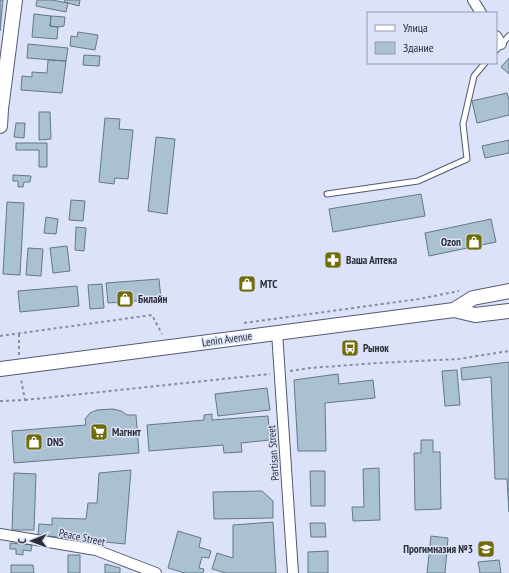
<svg xmlns="http://www.w3.org/2000/svg" width="509" height="573" font-family="'PT Sans Narrow',sans-serif">
  <style>
    .building { fill: #aac1d1; stroke: #637887 }
    .lines { fill: none; stroke-linecap: round; stroke-linejoin: round }
    .lane-casing { stroke: #545a6e; stroke-width: 7 }
    .street-casing { stroke: #545a6e; stroke-width: 12 }
    .secondary-casing { stroke: #545a6e; stroke-width: 16 }
    .path { stroke: #898d9e; stroke-width: 2; stroke-dasharray: 3 3; stroke-linecap: butt }
    .lane { stroke: #fff; stroke-width: 5 }
    .street { stroke: #fff; stroke-width: 10 }
    .secondary { stroke: #fff; stroke-width: 14 }
    .labels { text-anchor: middle; stroke-width: 3; stroke-linejoin: round; paint-order: stroke }
    .poi-label { font-size: 11px; font-weight: bold; fill: #2c2e37; stroke: #dbe2fa; text-anchor: start }
    .street-label { font-size: 11px; fill: #2c2e37; stroke: #dbe2fa }
  </style>
  <rect width="100%" height="100%" fill="#dbe2fa"/>
  <path class="building" d="M0 0H3L0 31Z
    M37 0H52L68 3 66 12 36 6Z
    M65 0H80L79 6 64 2Z
    M34 14 51 16 50 26 58 27 57 39 32 37Z
    M51 16 65 17 64 26 58 27 50 26Z
    M78 32 98 35 95 50 70 46 71 36 77 37Z
    M28 44 68 48 66 61 27 58Z
    M84 55 100 56 99 66 83 65Z
    M509 58V74L501 67Z
    M48 60 66 61 62 93 21 90 22 76 32 77V72L47 73Z
    M507 93 509 100V115L477 123 472 101Z
    M39 112H50L51 139 39 140Z
    M105 118 120 119 119 129 133 130 128 179 115 178 114 184 99 182Z
    M16 123H25L24 138 14 137Z
    M156 137 175 139 167 214 148 211Z
    M509 140V153L485 158 482 146Z
    M16 143H47V167H39V150H16Z
    M13 175 31 176 30 182H24L23 187H18V181H13Z
    M421 194 425 216 333 232 329 209Z
    M71 200 85 201 83 221 69 220Z
    M7 202 24 203 20 275 3 274Z
    M46 217 58 219 56 234 44 233Z
    M491 219 496 242 429 256 425 233Z
    M76 227 86 228 84 251 75 250Z
    M67 246 70 271 53 273 50 248Z
    M28 248 43 249 41 276 26 275Z
    M159 279 161 299 108 303 106 283Z
    M102 284 104 308 90 309 88 285Z
    M77 286 79 306 20 312 18 291Z
    M509 362V512L507 479H495L491 377 462 380 461 368Z
    M457 370 460 405 445 406 442 371Z
    M338 374 339 384 373 380 375 398 325 403 326 451H298L294 380Z
    M267 388 270 410 218 416 215 394Z
    M113 409 121 411 127 415H136L139 453 14 463 12 431 86 425 85 419 90 413 97 410Z
    M212 414V420L268 416 270 440 241 443 242 452 224 453 223 445 149 451 147 425 204 420V415Z
    M421 440H433V452H440L441 509 415 510 414 453H421Z
    M379 468 380 520 353 521 352 507H364L363 469Z
    M131 470 125 544 38 535 39 524 52 525V518L86 519 88 503H97L99 473Z
    M310 471H325V506H311Z
    M14 473 36 474 34 530H12Z
    M262 491 273 501V518L214 519 213 492Z
    M273 522 276 573H226L212 569 217 553 233 558V525Z
    M310 523H325L326 537H311Z
    M178 531 201 538 199 547 211 551 209 558 202 557 199 568 204 569 203 573H185L168 568Z
    M431 536 448 538 445 573H427Z
    M10 543 32 545 31 551 23 550V555L16 554V549H10Z
    M328 551V573H308V552Z
    M68 555H80V573H68Z
    M499 560 501 573H480L478 562Z
    M105 564 120 568V573H105Z
    M11 565H33L34 573H11Z"/>
  <g class="lines">
    <g class="lane-casing">
      <path id="lane" d="M496 50 509 36
        M327 194 418 181 467 159 463 124 474 76 485 63"/>
    </g>
    <g class="street-casing">
      <path id="street" d="M473 0 481 13
        M496 36 501 44
        M277 332 293 573
        M0 534 96 550 156 573"/>
    </g>
    <g class="secondary-casing">
      <path id="secondary" d="M0 126 1 109 15 0
        M454 310 473 298 509 291
        M0 369 454 310 475 315 509 311"/>
    </g>
    <path class="path" d="M244 323 419 299 459 291
      M0 336 152 315 162 334
      M19 355V334
      M290 371 310 368 378 363 458 359 509 351
      M25 400 270 374
      M0 401 25 400 21 379"/>
    <use href="#lane" class="lane"/>
    <use href="#street" class="street"/>
    <use href="#secondary" class="secondary"/>
  </g>
  <defs>
    <g id="shop-square" transform="scale(0.9)"><rect x="-9" y="-9" width="18" height="18" rx="4" fill="#716c0a" stroke="#dbe2fa"/><path d="M-5-2.5h2.3a2.7 3.5 0 0 1 5.4 0H5L5.5 6h-11ZM-1.5-2.5h3a1.5 2.3 0 0 0-3 0Z" fill="#fff"/></g>
    <g id="pharmacy-square" transform="scale(0.9)"><rect x="-9" y="-9" width="18" height="18" rx="4" fill="#716c0a" stroke="#dbe2fa"/><path d="M-2-6h4v4h4v4h-4v4h-4v-4h-4v-4h4Z" fill="#fff"/></g>
    <g id="bus-square" transform="scale(0.9)"><rect x="-9" y="-9" width="18" height="18" rx="4" fill="#716c0a" stroke="#dbe2fa"/><path d="M-5-6H5V4H4V6H2V4H-2V6H-4V4H-5ZM-3.5-4V0h7V-4ZM-3.5 1.2v1.5H-2V1.2ZM2 1.2v1.5H3.5V1.2Z" fill="#fff"/></g>
    <g id="supermarket-square" transform="scale(0.9)"><rect x="-9" y="-9" width="18" height="18" rx="4" fill="#716c0a" stroke="#dbe2fa"/><path d="M-6-5.5h2.5l.6 2H6L4.5 2H-2.5L-4.4-4H-6ZM-1.5 3.2a1.3 1.3 0 1 0 .1 0ZM3 3.2a1.3 1.3 0 1 0 .1 0Z" fill="#fff"/></g>
    <g id="school-square" transform="scale(0.9)"><rect x="-9" y="-9" width="18" height="18" rx="4" fill="#716c0a" stroke="#dbe2fa"/><path d="M0-5L7-2L0 1L-7-2ZM-4 1L0 2.5L4 1V4Q0 6-4 4Z" fill="#fff"/></g>
  </defs>
  <g fill-rule="evenodd">
    <use href="#shop-square" x="474" y="242"/>
    <use href="#pharmacy-square" x="333" y="260"/>
    <use href="#shop-square" x="247" y="284"/>
    <use href="#shop-square" x="125" y="299"/>
    <use href="#bus-square" x="350" y="348"/>
    <use href="#supermarket-square" x="99" y="432"/>
    <use href="#shop-square" x="34" y="442"/>
    <use href="#school-square" x="486" y="549"/>
  </g>
  <g class="labels">
    <g class="poi-label">
      <text x="461" y="246" text-anchor="end">Ozon</text>
      <text x="346" y="264">Ваша Аптека</text>
      <text x="260" y="288">МТС</text>
      <text x="138" y="303">Билайн</text>
      <text x="363" y="352">Рынок</text>
      <text x="112" y="436">Магнит</text>
      <text x="47" y="446">DNS</text>
      <text x="473" y="553" text-anchor="end">Прогимназия №3</text>
    </g>
    <g class="street-label">
      <text transform="translate(227 339) rotate(-8)" y="4">Lenin Avenue</text>
      <text transform="translate(273 453) rotate(-94)" y="4">Partisan Street</text>
      <text transform="translate(82 537) rotate(12)" y="4">Peace Street</text>
    </g>
  </g>
  <rect x="367" y="12" width="130" height="52" fill="#dbe2fa" stroke="#959aac"/>
  <rect x="375" y="25" width="20" height="6" fill="#ffffff" stroke="#959aac"/>
  <text x="403" y="32" font-size="12" fill="#2c2e37">Улица</text>
  <rect x="375" y="42" width="20" height="12" fill="#aac1d1" stroke="#959aac"/>
  <text x="403" y="52" font-size="12" fill="#2c2e37">Здание</text>
  <g transform="translate(32 541) rotate(269)" stroke="#dbe2fa" stroke-width="3" paint-order="stroke">
  <path d="M0-3L7 15L0 10L-7 15Z" fill="#2c2e37"/>
  <text y="-6" font-size="11" font-weight="bold" text-anchor="middle" fill="#2c2e37">С</text>
  </g>
</svg>
